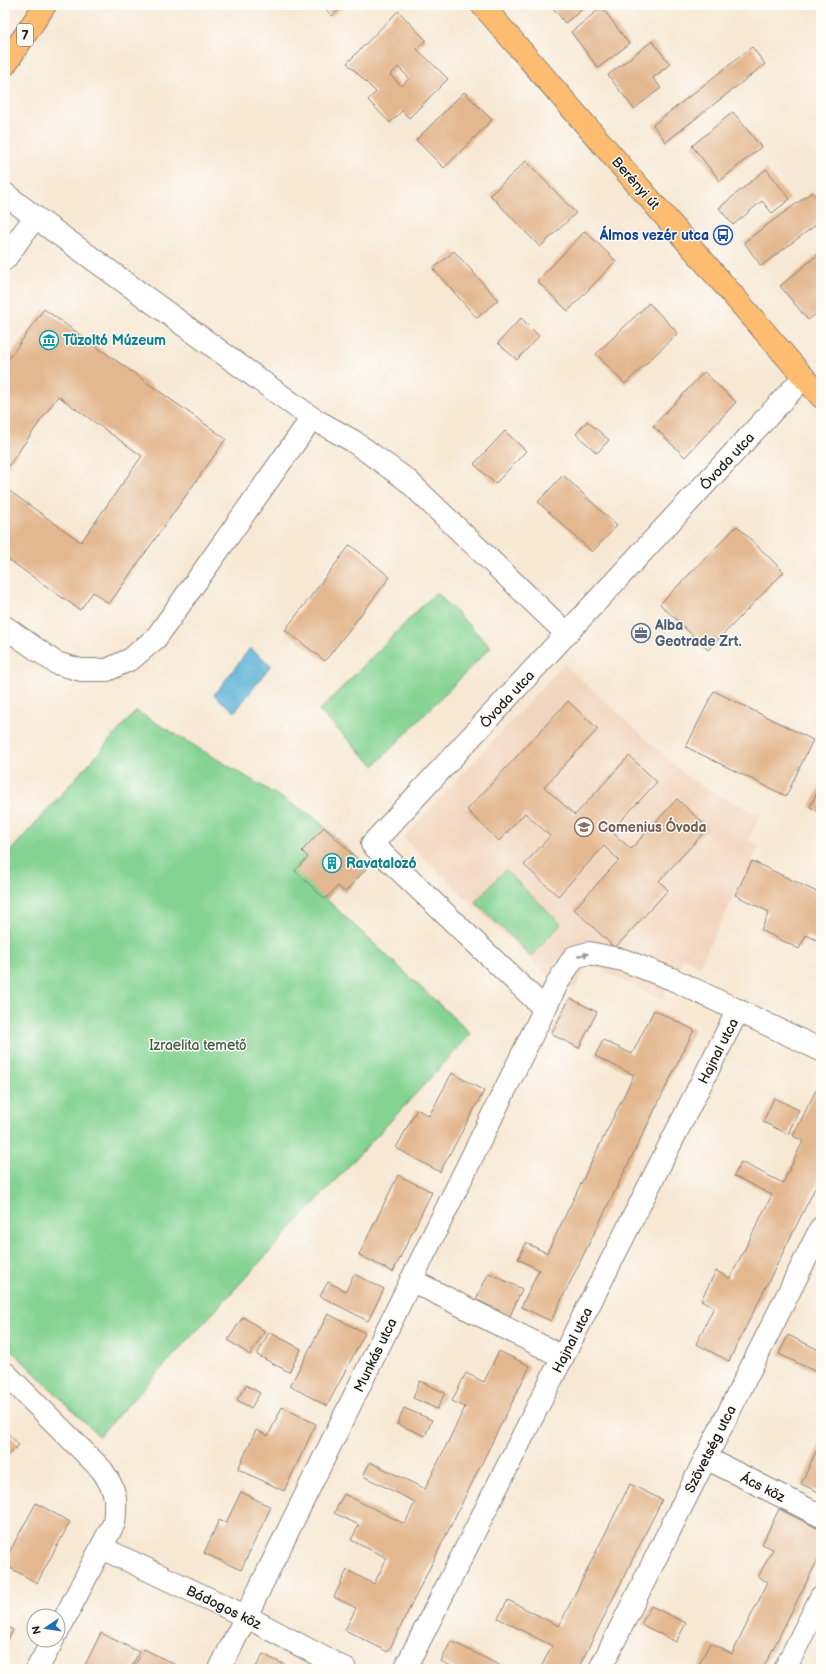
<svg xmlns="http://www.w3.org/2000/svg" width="826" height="1674" font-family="'Balsamiq Sans',sans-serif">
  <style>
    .built { fill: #f2d5be }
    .green { fill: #84d392; stroke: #507857 }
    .water { fill: #5ab1d7; stroke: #3b667a }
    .building { fill: #e3b78f; fill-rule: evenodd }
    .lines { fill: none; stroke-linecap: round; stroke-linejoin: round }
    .minor-casing { stroke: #8a8278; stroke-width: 24 }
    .major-casing { stroke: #8a8278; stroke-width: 24 }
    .minor { stroke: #fff; stroke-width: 22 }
    .major { stroke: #febc70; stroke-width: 22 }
    .oneway { fill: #999 }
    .labels { text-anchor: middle; stroke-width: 3; stroke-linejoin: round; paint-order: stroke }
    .shield { fill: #fdfcf7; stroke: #605f5e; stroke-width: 1 }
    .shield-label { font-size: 13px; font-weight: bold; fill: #1c1c1c }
    .street-label { font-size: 14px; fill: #1c1c1c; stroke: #fdfcf7 }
    .transit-label { font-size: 14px; font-weight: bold; fill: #164399; stroke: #fdfcf7; text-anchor: end }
    .culture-label { font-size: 14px; font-weight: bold; fill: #0d838f; stroke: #fdfcf7; text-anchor: start }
    .service-label { font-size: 14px; font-weight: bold; fill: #4e5e75; stroke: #fdfcf7; text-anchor: start }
    .education-label { font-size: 14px; font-weight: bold; fill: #785e54; stroke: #fdfcf7; text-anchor: start }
    .park-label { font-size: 14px; fill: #405c45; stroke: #fdfcf7 }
  </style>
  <rect width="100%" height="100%" fill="#fdfcf7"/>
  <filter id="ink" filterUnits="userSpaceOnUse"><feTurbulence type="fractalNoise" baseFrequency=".025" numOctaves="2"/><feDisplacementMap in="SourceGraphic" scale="8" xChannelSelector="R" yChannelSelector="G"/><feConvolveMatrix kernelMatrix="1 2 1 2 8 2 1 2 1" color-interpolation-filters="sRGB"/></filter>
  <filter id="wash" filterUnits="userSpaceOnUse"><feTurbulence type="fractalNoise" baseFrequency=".012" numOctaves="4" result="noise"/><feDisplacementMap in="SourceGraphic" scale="16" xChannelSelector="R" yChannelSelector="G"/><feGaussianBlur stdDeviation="0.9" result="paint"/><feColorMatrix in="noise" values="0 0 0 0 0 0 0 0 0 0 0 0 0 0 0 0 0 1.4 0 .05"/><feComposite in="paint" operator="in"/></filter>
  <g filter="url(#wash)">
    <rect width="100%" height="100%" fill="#f7e8d4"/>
    <path class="built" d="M564 664 691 780 761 816 748 840 759 846 699 966 684 958 661 1000 588 963 574 990 550 978 403 838Z"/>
    <path class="green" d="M436 592 491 647 374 766 319 711Z
      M136 711 314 817 367 868 345 892 338 886 326 899 471 1034 99 1436 5 1344V857Z
      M505 870 561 924 531 956 475 902Z"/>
    <path class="water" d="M250 648 271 665 235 712 214 695Z"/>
    <g id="blocks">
      <path class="building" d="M322 5H345L332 16Z
        M551 5H588L565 23Z
        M602 7 629 44 598 68 571 32Z
        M398 11 426 40 417 49 448 79 409 118 402 111 390 123 368 100 376 92 347 63ZM398 67 409 78 402 86 390 75Z
        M652 41 670 64 653 78 661 88 634 109 608 75Z
        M752 47 765 64 666 142 653 125Z
        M464 92 492 120 444 168 416 140Z
        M733 112 761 147 720 181 692 146Z
        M526 161 576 213 540 247 490 195Z
        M766 169 790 199 772 213 762 201 733 225 719 208Z
        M812 192 821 203V221L761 266 744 242Z
        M585 231 616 261 568 311 537 281Z
        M454 251 498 300 477 318 433 269Z
        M821 252V284L817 287 821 292V310L808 320 780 286Z
        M649 303 678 333 625 384 596 354Z
        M44 309 226 439 109 604 93 592 80 610 5 557V488L81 542 142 456 58 396 5 471V364Z
        M521 318 539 336 517 360 498 343Z
        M704 372 736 402 685 457 653 426Z
        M587 421 609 440 597 453 576 434Z
        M505 431 526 451 495 484 474 464Z
        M563 475 617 526 592 552 538 502Z
        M737 526 784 572 708 650 660 604Z
        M350 545 390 577 325 661 285 630Z
        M714 691 813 740 786 796 686 747Z
        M568 701 598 729 544 787 575 815 629 756 657 782 611 831 631 849 677 799 708 828 659 881 668 890 615 948 574 909 619 860 604 846 558 896 524 865 550 836 525 813 499 841 467 810Z
        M821 784V813L810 807Z
        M324 827 367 868 345 892 338 886 325 899 295 871 308 857 302 851Z
        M752 861 821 894V942L806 935 799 949 761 930 769 912 735 895Z
        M570 998 597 1012 579 1048 551 1034Z
        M654 1010 694 1030 551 1321 521 1307 539 1270 518 1259 526 1243 547 1253 634 1075 595 1056 603 1040 632 1054Z
        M452 1073 484 1091 440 1172 396 1148 417 1109 429 1116Z
        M817 1088 821 1090V1176L729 1361 696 1344 714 1307 701 1300 716 1271 730 1278 772 1195 734 1176 741 1162 783 1183 803 1141 793 1136Z
        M774 1098 799 1110 788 1134 763 1122Z
        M398 1175 432 1192 393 1272 359 1255Z
        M489 1273 522 1289 510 1316 476 1299Z
        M354 1274 384 1289 368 1321 320 1296 328 1282 346 1291Z
        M328 1314 365 1333 327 1406 290 1386Z
        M243 1317 265 1331 250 1355 228 1340Z
        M269 1332 301 1349 289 1372 257 1355Z
        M788 1335 821 1351V1362L816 1372 779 1354Z
        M499 1351 530 1366 388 1652 345 1630 356 1608 334 1597 347 1570 374 1584 387 1558 351 1540 359 1525 334 1513 344 1494 405 1524 415 1502 363 1476 370 1462 425 1489 465 1407 452 1401 466 1373 484 1382Z
        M420 1381 445 1393 437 1409 413 1398Z
        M246 1385 260 1393 251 1408 237 1400Z
        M282 1407 316 1424 284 1491 238 1469 256 1430 268 1436Z
        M404 1408 432 1420 425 1436 397 1424Z
        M5 1430 19 1445 5 1458Z
        M821 1441V1493L801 1484Z
        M630 1484 662 1500 578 1669H540L552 1646 498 1618 508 1600 559 1626Z
        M241 1492 271 1507 241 1570 204 1553 219 1520 226 1523Z
        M36 1503 70 1522 37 1583 5 1565V1560Z
        M779 1509 821 1530V1553L763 1669H697L710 1643 732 1654 768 1582 758 1577 773 1549 762 1544Z
        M651 1606 686 1623 676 1642 641 1624Z
        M5 1625 13 1630 5 1645Z
        M101 1633 139 1652 131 1669H83Z
        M451 1641 507 1669H457L441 1661Z
        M144 1649 184 1669H133Z
        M263 1654 292 1669H255Z"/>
    </g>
  </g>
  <g filter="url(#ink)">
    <use href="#blocks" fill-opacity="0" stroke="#8a8278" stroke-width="1"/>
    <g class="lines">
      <g class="minor-casing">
        <path id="minor" d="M5 194 35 217 312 418 353 441 407 480 567 634
          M5 259 35 217
          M5 627 56 663 81 670H107L131 659 156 638 312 418
          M545 1009 372 844 804 377
          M411 1280 563 1357
          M5 1373 102 1470C116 1491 117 1497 114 1523L58 1631
          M706 1458 821 1516
          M102 1548 247 1617 345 1669
          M37 1669 53 1640
          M220 1669 558 982 574 957 589 953 623 960 672 979 821 1050
          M405 1669 738 1010
          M600 1669 821 1228
          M785 1669 821 1597"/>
      </g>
      <g class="major-casing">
        <path id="major" d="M482 5 821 397
          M5 65 45 5"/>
      </g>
      <use href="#minor" class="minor"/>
      <use href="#major" class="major"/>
    </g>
    <defs><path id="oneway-solid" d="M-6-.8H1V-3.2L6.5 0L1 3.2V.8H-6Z"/></defs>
    <use class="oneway" href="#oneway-solid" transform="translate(583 955) rotate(-13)"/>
  </g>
  <defs>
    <g id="bus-ring" transform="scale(1)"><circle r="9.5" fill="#fdfcf7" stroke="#1a4fb4" stroke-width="1.5"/><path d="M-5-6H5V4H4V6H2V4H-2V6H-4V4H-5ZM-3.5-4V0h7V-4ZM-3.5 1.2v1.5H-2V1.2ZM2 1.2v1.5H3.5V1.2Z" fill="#1a4fb4"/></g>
    <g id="museum-ring" transform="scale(1)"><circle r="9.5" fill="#fdfcf7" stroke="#0f9aa8" stroke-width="1.5"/><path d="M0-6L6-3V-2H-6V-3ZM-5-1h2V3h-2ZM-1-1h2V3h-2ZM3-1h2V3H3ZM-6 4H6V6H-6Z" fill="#0f9aa8"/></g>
    <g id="office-ring" transform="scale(1)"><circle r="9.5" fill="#fdfcf7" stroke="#5c6f8a" stroke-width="1.5"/><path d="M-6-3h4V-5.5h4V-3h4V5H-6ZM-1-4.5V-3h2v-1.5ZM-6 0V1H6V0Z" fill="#5c6f8a"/></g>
    <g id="school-ring" transform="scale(1)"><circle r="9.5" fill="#fdfcf7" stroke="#8d6e63" stroke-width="1.5"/><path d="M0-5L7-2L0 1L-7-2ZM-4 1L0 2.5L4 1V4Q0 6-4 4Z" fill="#8d6e63"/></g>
    <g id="building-ring" transform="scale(1)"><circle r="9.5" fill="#fdfcf7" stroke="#0f9aa8" stroke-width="1.5"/><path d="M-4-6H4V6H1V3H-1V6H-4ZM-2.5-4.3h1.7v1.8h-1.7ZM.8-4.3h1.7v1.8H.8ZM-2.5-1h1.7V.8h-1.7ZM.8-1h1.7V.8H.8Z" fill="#0f9aa8"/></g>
  </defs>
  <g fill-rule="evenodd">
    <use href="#bus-ring" x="723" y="235"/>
    <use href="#museum-ring" x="49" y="340"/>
    <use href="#office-ring" x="641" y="633"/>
    <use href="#school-ring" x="584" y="827"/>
    <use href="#building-ring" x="332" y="863"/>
  </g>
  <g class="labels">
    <rect class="shield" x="17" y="24" width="16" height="22" rx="3"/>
    <g class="shield-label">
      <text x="25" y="40">7</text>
    </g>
    <g class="street-label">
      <text transform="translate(636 183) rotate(49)" y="5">Berényi út</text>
      <text transform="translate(727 461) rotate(-47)" y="5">Óvoda utca</text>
      <text transform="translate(507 699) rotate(-47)" y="5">Óvoda utca</text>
      <text transform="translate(718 1051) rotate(-63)" y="5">Hajnal utca</text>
      <text transform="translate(572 1340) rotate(-63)" y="5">Hajnal utca</text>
      <text transform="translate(375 1355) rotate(-64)" y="5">Munkás utca</text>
      <text transform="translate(710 1449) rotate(-63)" y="5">Szövetség utca</text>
      <text transform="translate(763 1487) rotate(27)" y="5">Ács köz</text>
      <text transform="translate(224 1607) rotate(26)" y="5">Bádogos köz</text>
    </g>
    <g class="transit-label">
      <text x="709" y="240">Álmos vezér utca</text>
    </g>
    <g class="culture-label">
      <text x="63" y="345">Tűzoltó Múzeum</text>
      <text x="346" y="868">Ravatalozó</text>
    </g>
    <g class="service-label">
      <text x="655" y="630">Alba<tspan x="655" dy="16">Geotrade Zrt.</tspan></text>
    </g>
    <g class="education-label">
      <text x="598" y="832">Comenius Óvoda</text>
    </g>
    <g class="park-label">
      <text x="198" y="1050">Izraelita temető</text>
    </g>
  </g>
  <rect width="826" height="1674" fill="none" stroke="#fdfcf7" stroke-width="20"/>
  <g transform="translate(46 1628) rotate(257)"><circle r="19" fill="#fdfcf7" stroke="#a3a29f"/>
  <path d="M0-3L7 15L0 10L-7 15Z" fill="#1f6fb2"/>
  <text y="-6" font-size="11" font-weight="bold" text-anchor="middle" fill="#1c1c1c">N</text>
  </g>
</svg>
